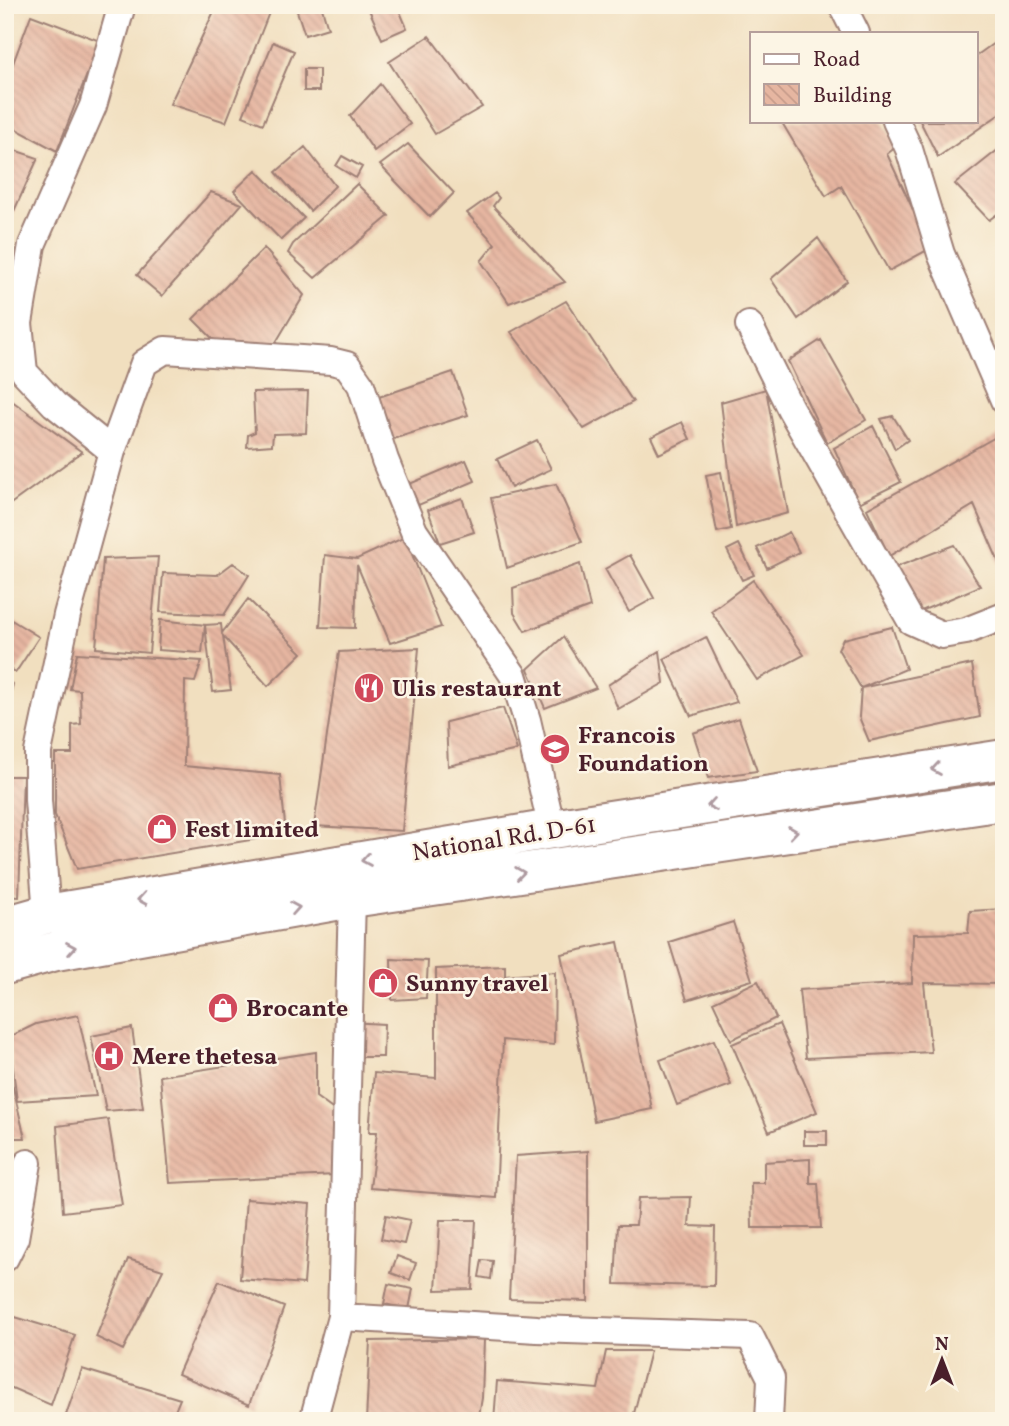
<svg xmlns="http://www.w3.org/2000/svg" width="1009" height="1426" font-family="Vollkorn,serif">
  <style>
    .building { fill: url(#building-back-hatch) }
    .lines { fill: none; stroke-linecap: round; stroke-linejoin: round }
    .minor-casing { stroke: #9e7f75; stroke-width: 30 }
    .trunk-casing { stroke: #9e7f75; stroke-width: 42 }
    .minor { stroke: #fff; stroke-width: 26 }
    .trunk { stroke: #fff; stroke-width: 38 }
    .oneway { stroke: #ae9aa0 }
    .labels { text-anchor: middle; stroke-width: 5; stroke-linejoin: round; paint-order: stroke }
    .poi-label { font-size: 24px; font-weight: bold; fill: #4a1f2b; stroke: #fcf5e5; text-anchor: start }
    .street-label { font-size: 24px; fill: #4a1f2b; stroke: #fcf5e5 }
  </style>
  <defs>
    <pattern id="building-back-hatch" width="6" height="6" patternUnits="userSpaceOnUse" patternTransform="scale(1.75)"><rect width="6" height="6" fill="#e6b6a1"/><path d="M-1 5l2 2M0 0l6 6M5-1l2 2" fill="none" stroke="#c79c8b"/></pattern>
  </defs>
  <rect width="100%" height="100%" fill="#fcf5e5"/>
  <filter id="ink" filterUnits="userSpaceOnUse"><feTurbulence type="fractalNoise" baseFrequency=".0143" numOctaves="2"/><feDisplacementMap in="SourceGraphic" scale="14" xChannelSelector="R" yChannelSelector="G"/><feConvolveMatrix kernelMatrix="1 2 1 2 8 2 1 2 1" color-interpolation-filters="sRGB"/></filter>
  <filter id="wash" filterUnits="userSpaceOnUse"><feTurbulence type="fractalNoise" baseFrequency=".00686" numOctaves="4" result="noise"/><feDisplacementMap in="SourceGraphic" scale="28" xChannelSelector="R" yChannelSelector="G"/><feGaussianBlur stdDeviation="1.57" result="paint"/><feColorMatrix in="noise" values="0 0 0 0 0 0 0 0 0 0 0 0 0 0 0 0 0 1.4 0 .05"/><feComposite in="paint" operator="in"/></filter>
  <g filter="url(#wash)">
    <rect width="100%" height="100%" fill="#f1dfbf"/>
    <g id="blocks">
      <path class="building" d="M217 5H272L226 122 170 104Z
        M295 5H321L328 28 305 35Z
        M367 5H397L407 28 382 39Z
        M31 15 100 41 57 151 5 123V85Z
        M429 36 482 107 435 134 389 62Z
        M1001 38 1004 41V111L938 157 920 121H976V56Z
        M273 42 294 51 263 124 243 116Z
        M304 69H319V91H304Z
        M380 84 410 124 374 151 350 116Z
        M781 121H882L896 147 887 154 931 248 889 271 841 186 826 196Z
        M408 144 454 193 430 217 380 165Z
        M1004 145V209L989 220 955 184Z
        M5 147 38 158 10 220 5 216Z
        M305 147 335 186 310 211 276 172Z
        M342 156 362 167 356 178 336 166Z
        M256 170 304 218 281 240 234 191Z
        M357 184 389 216 315 278 288 253 293 244Z
        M211 192 242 204 162 296 137 275Z
        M495 193 499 198 493 206 565 282 509 303 481 261 495 244 467 213Z
        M818 238 847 281 798 319 771 279Z
        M264 248 304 295 272 349 220 346 193 319Z
        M566 301 633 402 584 429 511 332Z
        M821 340 866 420 827 443 788 361Z
        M453 372 468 415 390 440 376 398Z
        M766 389 788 513 736 527 721 402Z
        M308 391 306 433 273 434 272 445 247 447 248 435 255 432 253 392Z
        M8 398 82 452 9 505 5 502V402Z
        M893 416 908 440 895 449 881 419Z
        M682 422 690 439 659 454 651 437Z
        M873 426 901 482 859 503 834 448Z
        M1001 434 1004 439V574L974 505 889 556 867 509Z
        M537 440 551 469 511 488 497 459Z
        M466 460 475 481 409 509 400 488Z
        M721 472 731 529 717 532 706 475Z
        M556 484 582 542 507 568 491 498Z
        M462 498 474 532 440 543 428 510Z
        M789 532 799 552 767 568 757 548Z
        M405 537 441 627 390 643 357 565 355 628 320 627 325 555 357 559Z
        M739 544 754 575 742 580 727 550Z
        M954 545 980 586 919 612 891 569Z
        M630 555 654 598 629 612 605 569Z
        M158 557 149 653 96 648 103 559Z
        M233 563 249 575 224 615 160 612 163 573 217 575Z
        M580 564 590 607 525 631 514 613 513 588Z
        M753 580 804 655 757 680 711 611Z
        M248 599 302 653 268 686 223 636 231 690 213 692 205 625 221 624 222 633Z
        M5 616 39 637 16 672 5 667Z
        M160 620 205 625 202 653 158 650Z
        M892 627 906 669 861 688 838 649 843 639Z
        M563 637 596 688 545 708 528 669Z
        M706 637 737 702 691 716 664 659Z
        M419 648 402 831 314 826 339 652Z
        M660 651 664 683 618 709 608 685Z
        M77 653 202 661 195 682 185 681 184 766 280 775 286 834 77 869 55 815V754H72V725L81 724 80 690 70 689Z
        M972 664 980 717 869 741 859 717 861 688Z
        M5 681 13 684 6 711H5Z
        M503 708 517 750 448 766 446 722Z
        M739 718 757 771 708 778 693 733Z
        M5 776H23L19 897 5 896Z
        M1004 909V984L924 983 931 1052 806 1058 799 990 912 983 913 934 968 933 970 911Z
        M733 922 752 980 687 1000 669 942Z
        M618 942 652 1109 594 1121 561 954Z
        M391 959 428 961 426 998 392 1000Z
        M505 966V976L555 972 554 1045 503 1040 496 1198 370 1188 377 1132H369L374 1073 436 1078V969Z
        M758 981 776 1018 731 1040 713 1002Z
        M78 1015 96 1096 17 1101 9 1037 36 1024Z
        M349 1022 384 1024 383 1057H348Z
        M779 1024 817 1112 769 1132 732 1044Z
        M132 1028 143 1108 106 1111 91 1036Z
        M714 1040 731 1085 677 1105 660 1060Z
        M316 1052V1097L335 1111V1175L170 1183 160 1076Z
        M5 1059H6L25 1138H5Z
        M108 1119 122 1205 63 1212 57 1126Z
        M804 1131H827V1145H804Z
        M588 1151V1301L509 1299 516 1156Z
        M810 1159V1183H818L821 1228H752L751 1183H764V1162Z
        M691 1197 689 1226 715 1227 714 1286 615 1284 618 1225H636L638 1198Z
        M246 1199 310 1204 304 1284 240 1279Z
        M386 1215 410 1220 404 1244 381 1239Z
        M440 1220H476L472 1289 436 1290Z
        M397 1256 416 1263 410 1280 391 1273Z
        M128 1259 163 1270 123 1350 96 1337Z
        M482 1260 493 1261 491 1279 479 1277Z
        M219 1281 284 1307 249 1405 178 1374Z
        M388 1284 413 1289 409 1309 384 1304Z
        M5 1314 75 1335 51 1405 5 1385Z
        M484 1339 482 1398 478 1421H366L370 1341Z
        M606 1351H650L632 1421H494L497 1381 598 1389Z
        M82 1369 180 1399 171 1421H81L66 1415Z"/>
    </g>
  </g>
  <g filter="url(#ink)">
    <use href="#blocks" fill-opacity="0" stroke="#9e7f75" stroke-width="2"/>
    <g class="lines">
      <g class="minor-casing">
        <path id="minor" d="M842 5 856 33
          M896 121 909 149 941 254 1004 400
          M749 325 790 408 911 621 942 635 966 631 1004 616
          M112 451 54 404 24 372 19 323 32 245 93 106 122 5
          M47 914 38 800V752L67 615 112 451 144 363 165 350 331 361 347 365 361 385 385 460 414 531 513 675 527 720 552 829
          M5 1258 15 1238 28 1163
          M341 1317 537 1329 750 1336 771 1378 769 1421
          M313 1421 341 1317 352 898"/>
      </g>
      <g class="trunk-casing">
        <path id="trunk" d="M5 926 47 914 552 829 1004 759
          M5 965 56 951 352 898 1004 801"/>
      </g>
      <use href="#minor" class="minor"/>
      <use href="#trunk" class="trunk"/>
    </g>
    <defs><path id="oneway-chevron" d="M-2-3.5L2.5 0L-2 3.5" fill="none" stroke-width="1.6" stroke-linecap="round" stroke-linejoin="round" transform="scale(1.75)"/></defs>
    <g class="oneway">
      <use href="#oneway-chevron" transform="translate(936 769) rotate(171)"/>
      <use href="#oneway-chevron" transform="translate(712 805) rotate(171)"/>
      <use href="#oneway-chevron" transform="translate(793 832) rotate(-8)"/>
      <use href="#oneway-chevron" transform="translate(366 860) rotate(170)"/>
      <use href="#oneway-chevron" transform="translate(520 873) rotate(-8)"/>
      <use href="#oneway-chevron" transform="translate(142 899) rotate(171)"/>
      <use href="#oneway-chevron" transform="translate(295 908) rotate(-10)"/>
      <use href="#oneway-chevron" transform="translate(71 948) rotate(-10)"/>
    </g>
  </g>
  <defs>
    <g id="restaurant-disc" transform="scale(1.575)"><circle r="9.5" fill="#d1495b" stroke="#fcf5e5"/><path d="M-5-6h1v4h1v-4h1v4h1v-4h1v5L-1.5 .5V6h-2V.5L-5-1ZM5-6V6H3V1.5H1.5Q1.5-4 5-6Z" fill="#fff"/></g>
    <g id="school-disc" transform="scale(1.575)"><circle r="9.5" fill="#d1495b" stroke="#fcf5e5"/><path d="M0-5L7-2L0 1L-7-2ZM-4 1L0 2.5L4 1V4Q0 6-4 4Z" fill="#fff"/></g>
    <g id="shop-disc" transform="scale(1.575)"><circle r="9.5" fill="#d1495b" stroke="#fcf5e5"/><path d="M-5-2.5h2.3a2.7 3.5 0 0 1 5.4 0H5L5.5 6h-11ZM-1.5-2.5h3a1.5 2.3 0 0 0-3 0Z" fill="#fff"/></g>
    <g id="hospital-disc" transform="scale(1.575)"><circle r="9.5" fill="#d1495b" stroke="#fcf5e5"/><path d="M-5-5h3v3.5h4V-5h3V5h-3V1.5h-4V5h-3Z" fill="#fff"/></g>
  </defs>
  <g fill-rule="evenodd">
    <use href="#restaurant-disc" x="369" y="688"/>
    <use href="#school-disc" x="555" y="749"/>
    <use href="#shop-disc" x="162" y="829"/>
    <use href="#shop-disc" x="383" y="983"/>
    <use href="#shop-disc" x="223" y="1008"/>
    <use href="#hospital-disc" x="109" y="1056"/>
  </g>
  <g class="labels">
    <g class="poi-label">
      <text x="392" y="696">Ulis restaurant</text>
      <text x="578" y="743">Francois<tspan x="578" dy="28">Foundation</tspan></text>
      <text x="185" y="837">Fest limited</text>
      <text x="406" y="991">Sunny travel</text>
      <text x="246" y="1016">Brocante</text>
      <text x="132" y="1064">Mere thetesa</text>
    </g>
    <g class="street-label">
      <text transform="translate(504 838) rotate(-9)" y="8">National Rd. D-61</text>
    </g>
  </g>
  <rect width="1009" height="1426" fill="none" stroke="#fcf5e5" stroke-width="28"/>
  <rect x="750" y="32" width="228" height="91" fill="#fcf5e5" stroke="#b59f9b" stroke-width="2"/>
  <rect x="764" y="54" width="35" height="10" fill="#ffffff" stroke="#b59f9b" stroke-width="2"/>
  <text x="813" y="66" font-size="21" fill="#4a1f2b">Road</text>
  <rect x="764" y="84" width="35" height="21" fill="url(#building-back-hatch)" stroke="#b59f9b" stroke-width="2"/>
  <text x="813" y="102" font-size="21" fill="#4a1f2b">Building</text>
  <g transform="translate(942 1360)" stroke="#fcf5e5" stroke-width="5" paint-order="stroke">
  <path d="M0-5L12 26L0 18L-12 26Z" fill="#4a1f2b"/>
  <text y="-10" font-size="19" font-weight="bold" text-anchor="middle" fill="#4a1f2b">N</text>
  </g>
</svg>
